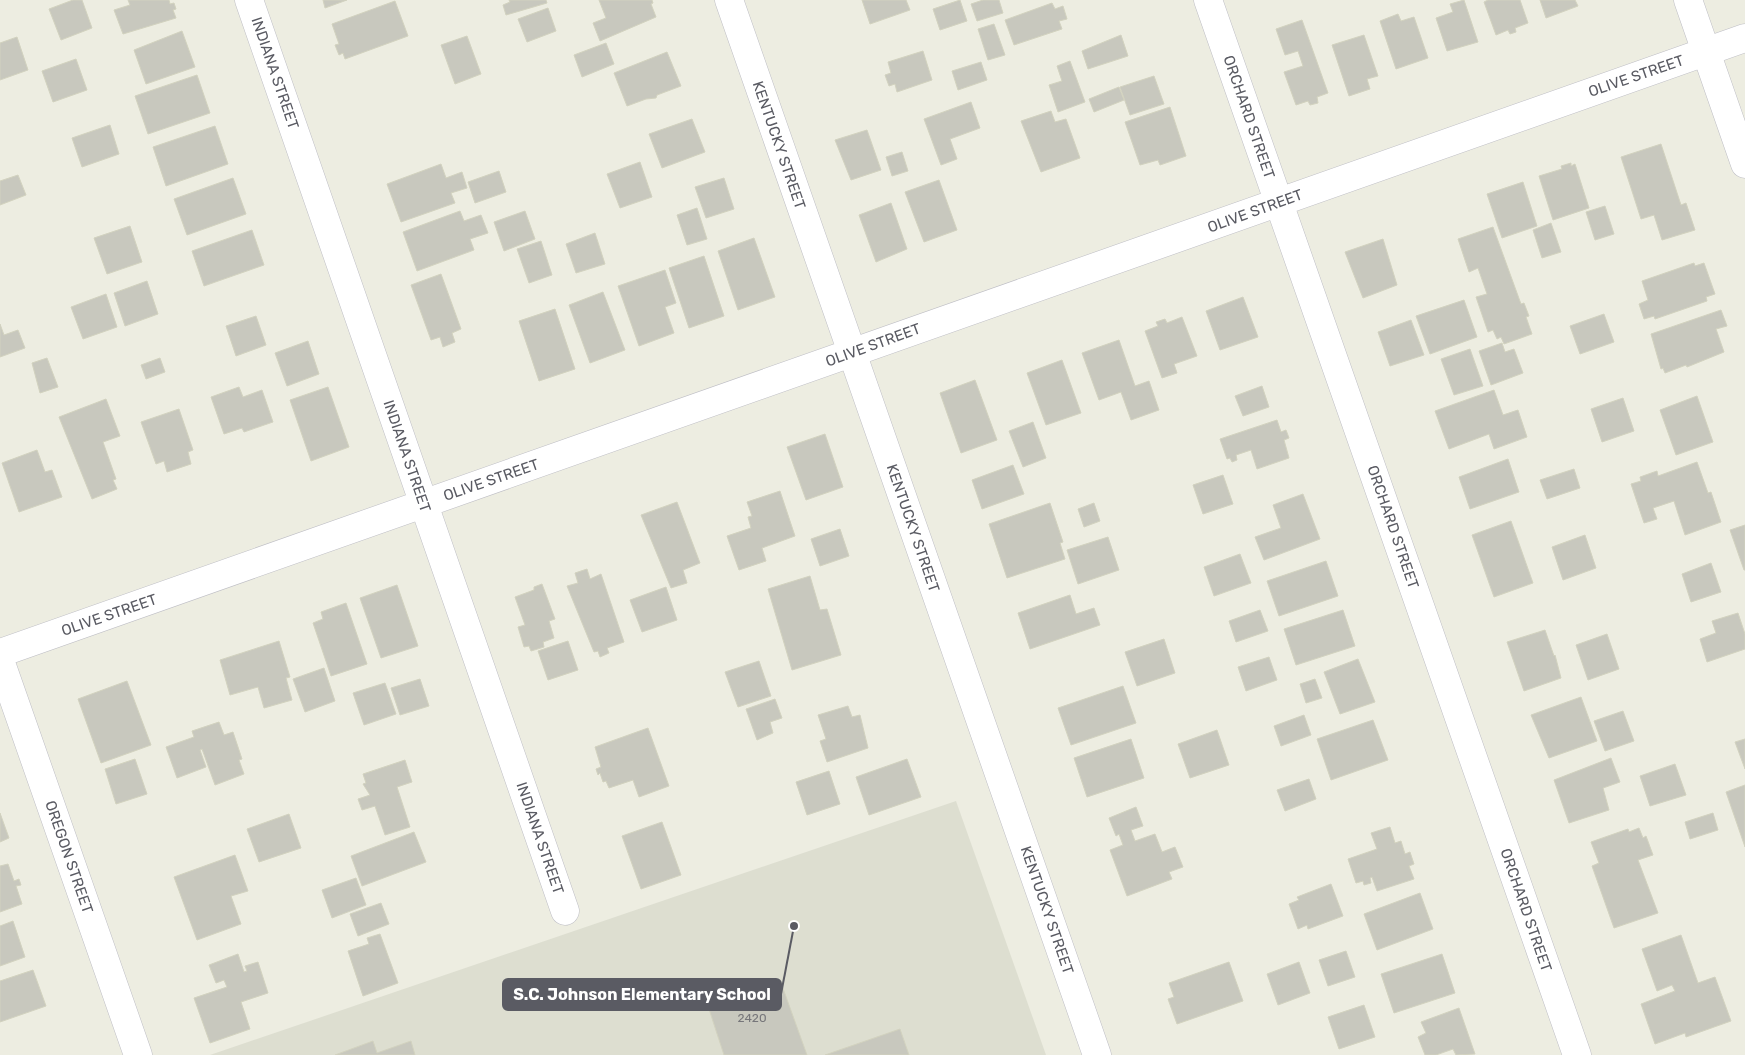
<svg xmlns="http://www.w3.org/2000/svg" width="1745" height="1055" font-family="Rubik,sans-serif">
  <style>
    .education { fill: #ddded0 }
    .building { fill: #c8c8be; stroke: #d2d2bf }
    .lines { fill: none; stroke-linecap: round; stroke-linejoin: round }
    .street-casing { stroke: #bebec5; stroke-width: 29 }
    .street { stroke: #fff; stroke-width: 28 }
    .labels { text-anchor: middle; stroke-width: 5; stroke-linejoin: round; paint-order: stroke }
    .number-label { font-size: 12px; fill: #76767a }
    .street-label { font-size: 15px; fill: #5a5b63; stroke: #fff }
    .leader { fill: none; stroke: #5a5b63; stroke-width: 2 }
    .callout-dot { fill: #5a5b63; stroke: #fff; stroke-width: 2 }
    .callout { fill: #5a5b63; stroke: #5a5b63; stroke-width: 2 }
    .callout-label { font-size: 16px; text-anchor: middle; font-weight: bold; fill: #fff }
  </style>
  <rect width="100%" height="100%" fill="#edede1"/>
  <path class="education" d="M956 801 1046 1055H210Z"/>
  <path class="building" d="M73 0H82L92 28 61 40 49 9Z
    M128 0H169L170 4 174 3 176 9 173 10 176 18 123 34 114 10 130 5Z
    M323 0H347L325 8Z
    M509 0H546L547 3 506 15 503 5 510 2Z
    M599 0H652L653 3 651 4 656 17 600 41 593 23 606 18Z
    M862 0H906L910 10 870 24Z
    M960 0 967 21 940 30 933 9Z
    M983 0H999L1003 13 977 21 971 4Z
    M1464 0 1478 42 1447 51 1436 18 1453 12 1450 4Z
    M1488 0H1520L1528 23 1515 28 1516 32 1510 34 1508 30 1496 35 1484 2Z
    M1540 0H1575L1578 6 1546 18Z
    M395 1 408 36 345 59 343 53 339 55 335 45 339 44 332 24Z
    M1052 3 1055 9 1063 6 1067 19 1059 21 1062 29 1014 45 1005 20Z
    M548 8 556 31 527 42 518 19Z
    M1398 14 1401 21 1414 17 1428 58 1396 69 1380 21Z
    M1302 20 1328 93 1317 97 1318 103 1310 105 1308 101 1296 105 1284 72 1303 66 1298 51 1285 55 1276 29Z
    M994 24 1005 55 988 60 978 29Z
    M182 31 195 67 146 84 134 50Z
    M1121 35 1128 56 1088 69 1082 51Z
    M1364 35 1378 76 1367 79 1370 89 1349 96 1332 45Z
    M467 36 481 74 455 84 441 45Z
    M17 37 28 70 0 80V43Z
    M606 43 614 64 582 77 574 55Z
    M923 51 932 80 897 92 895 84 889 86 885 75 891 73 888 62Z
    M667 52 681 86 657 95 656 98 646 99 627 106 614 73Z
    M76 59 87 90 53 102 42 71Z
    M1070 61 1085 102 1058 112 1049 85 1062 81 1057 66Z
    M981 62 987 80 958 90 952 71Z
    M197 75 210 113 148 134 135 96Z
    M1154 76 1164 104 1130 115 1120 87Z
    M1119 87 1124 100 1094 112 1089 99Z
    M971 102 980 128 950 139 957 159 941 165 924 119Z
    M1170 107 1186 156 1160 165 1158 160 1140 165 1125 122Z
    M1051 111 1055 122 1066 119 1080 158 1041 172 1021 121Z
    M692 119 705 152 662 168 649 134Z
    M110 125 119 154 82 167 72 138Z
    M215 126 228 164 166 186 153 147Z
    M867 130 881 170 851 180 835 140Z
    M1661 144 1681 205 1686 203 1695 230 1662 240 1654 215 1641 219 1621 157Z
    M902 152 908 171 892 176 886 157Z
    M640 162 652 197 620 208 607 174Z
    M1571 163V166L1575 164 1589 208 1553 220 1539 176 1562 169 1561 166Z
    M441 164 446 178 462 172 467 188 451 193 455 203 401 222 387 184Z
    M499 171 506 192 475 203 468 182Z
    M18 175 26 195 0 205V181Z
    M233 178 246 214 187 235 174 199Z
    M724 178 734 209 706 218 695 187Z
    M939 180 957 230 924 242 905 192Z
    M1523 182 1537 226 1502 238 1487 194Z
    M891 203 907 249 876 262 859 215Z
    M1605 206 1614 234 1595 240 1586 212Z
    M697 208 707 239 687 245 677 215Z
    M460 211 464 221 481 215 488 233 470 239 474 250 417 271 403 232Z
    M525 211 535 239 504 251 494 222Z
    M1551 223 1561 252 1542 258 1533 230Z
    M130 226 142 262 107 274 94 238Z
    M1493 227 1521 304 1524 303 1529 316 1526 317 1532 334 1504 344 1501 337 1497 339 1493 330 1488 332 1476 297 1487 294 1478 268 1469 272 1458 239Z
    M252 230 264 265 204 286 192 251Z
    M595 233 605 264 576 273 566 244Z
    M754 238 775 297 738 310 718 251Z
    M1383 239 1397 285 1363 298 1345 252Z
    M541 241 552 275 529 283 517 249Z
    M704 256 724 316 689 328 669 268Z
    M1694 263 1695 266 1704 263 1715 294 1706 297 1707 301 1655 319 1654 316 1644 319 1639 304 1648 300 1642 281Z
    M665 270 676 303 665 307 674 333 639 346 618 286Z
    M441 274 461 329 452 333 455 342 443 347 440 337 431 340 411 285Z
    M147 281 158 314 125 326 114 293Z
    M603 292 625 350 590 363 569 305Z
    M106 294 117 327 83 339 71 307Z
    M1243 297 1258 337 1220 350 1206 311Z
    M1464 300 1477 337 1430 354 1416 316Z
    M555 309 575 369 539 381 519 321Z
    M1721 310 1727 326 1716 329 1724 352 1687 367 1686 365 1665 373 1663 368 1661 369 1651 334Z
    M1604 314 1614 342 1580 354 1570 326Z
    M256 316 266 345 236 356 226 326Z
    M1182 317 1197 356 1174 364 1177 373 1162 378 1145 331 1158 326 1156 322 1165 319 1167 323Z
    M1411 320 1424 355 1390 366 1378 332Z
    M0 324 4 335 18 330 25 348 0 357Z
    M1119 340 1135 386 1149 381 1159 410 1131 420 1121 392 1099 400 1082 353Z
    M308 341 319 374 287 386 275 353Z
    M1502 343 1505 352 1514 349 1523 373 1491 385 1479 351Z
    M1470 349 1483 386 1454 395 1441 359Z
    M47 358 58 387 40 393 32 363Z
    M160 358 165 372 146 379 141 365Z
    M1062 360 1081 413 1046 425 1027 373Z
    M975 380 997 440 961 453 940 393Z
    M1262 386 1269 407 1243 416 1235 396Z
    M239 387 243 397 262 390 273 422 244 432 242 428 224 434 211 397Z
    M328 387 349 447 311 461 290 400Z
    M1494 390 1503 415 1518 410 1527 437 1494 449 1489 434 1449 449 1435 411Z
    M1697 396 1713 442 1676 455 1660 410Z
    M1623 398 1634 431 1602 442 1591 409Z
    M106 399 120 436 103 442 116 479 113 480 117 489 92 499 59 417Z
    M179 409 193 450 188 452 191 464 167 472 164 461 156 464 141 422Z
    M1277 420 1281 432 1286 430 1289 438 1284 440 1289 458 1257 469 1251 450 1236 455 1237 460 1232 462 1230 458 1227 459 1220 439Z
    M1033 422 1046 458 1023 467 1009 431Z
    M825 434 843 487 806 500 787 447Z
    M37 450 45 472 52 470 62 497 19 512 2 463Z
    M1508 459 1519 492 1470 509 1459 477Z
    M1697 462 1708 493 1711 492 1721 522 1685 535 1674 501 1653 508 1657 519 1644 523 1631 484 1641 481 1640 477 1657 471 1658 476Z
    M1013 465 1024 494 982 509 972 480Z
    M1574 469 1580 488 1547 499 1540 480Z
    M1223 475 1233 504 1203 514 1193 485Z
    M780 491 795 536 762 548 766 561 739 570 727 536 751 528 748 517 752 516 747 502Z
    M1303 494 1320 539 1264 560 1255 537 1281 528 1273 505Z
    M677 502 700 563 683 570 687 583 671 588 641 515Z
    M1050 503 1063 542 1060 543 1065 559 1007 578 989 524Z
    M1094 503 1100 521 1084 527 1078 509Z
    M1511 521 1533 583 1494 597 1472 535Z
    M1745 525V570H1744L1730 530Z
    M840 529 849 556 820 566 811 539Z
    M1585 535 1596 568 1563 580 1552 547Z
    M1108 537 1119 570 1078 584 1067 550Z
    M1240 554 1251 583 1214 596 1204 567Z
    M1326 561 1338 596 1279 616 1267 581Z
    M1711 563 1721 592 1691 602 1682 574Z
    M587 569 590 579 601 574 624 642 607 648 609 653 600 657 598 651 594 652 567 586 578 583 575 573Z
    M810 576 820 610 827 609 841 655 792 670 768 589Z
    M542 584 555 619 549 621 554 638 543 642 544 647 531 651 529 646 524 647 518 627 525 625 515 597 534 590V587Z
    M397 585 418 646 381 658 360 598Z
    M666 587 677 620 642 632 630 600Z
    M1070 595 1076 614 1094 608 1100 625 1030 649 1018 613Z
    M346 603 367 664 331 676 313 623 323 619 321 612Z
    M1260 610 1268 631 1236 642 1229 621Z
    M1343 610 1355 646 1296 665 1284 629Z
    M1738 613 1745 634V649L1707 662 1700 639 1716 633 1712 621Z
    M1545 630 1554 656 1555 655 1561 678 1524 691 1507 642Z
    M1607 634 1619 669 1588 680 1576 645Z
    M1164 639 1175 673 1137 686 1125 652Z
    M279 641 290 677 286 678 292 700 264 708 258 687 230 695 220 660Z
    M568 641 578 670 548 680 538 651Z
    M1269 657 1277 680 1246 691 1238 667Z
    M1358 659 1375 702 1340 714 1324 672Z
    M759 661 771 696 738 707 725 672Z
    M324 668 335 701 305 712 293 679Z
    M420 679 429 706 400 715 391 688Z
    M1315 679 1322 698 1306 703 1300 684Z
    M127 681 151 745 101 763 78 699Z
    M385 683 396 714 364 725 353 693Z
    M1123 686 1136 723 1071 745 1058 708Z
    M1581 697 1597 741 1549 758 1531 715Z
    M775 699 782 718 770 722 773 733 757 740 746 709Z
    M848 706 852 717 860 715 868 748 827 762 820 741 826 739 818 715Z
    M1623 711 1634 741 1605 751 1594 721Z
    M1304 715 1311 735 1281 746 1274 726Z
    M1373 720 1388 760 1331 780 1317 739Z
    M219 722 224 735 233 732 242 759 239 760 244 774 215 785 202 749 200 750 206 767 177 778 166 747 194 737 192 731Z
    M648 728 669 786 639 797 633 780 609 788 606 781 603 782 600 773 598 775 596 769 601 767 595 747Z
    M1217 730 1229 765 1190 778 1178 744Z
    M1131 739 1144 778 1087 797 1074 758Z
    M1745 739V769L1735 742Z
    M1611 758 1620 782 1603 788 1609 810 1569 823 1554 780Z
    M135 759 147 794 116 804 105 769Z
    M907 759 921 797 869 815 856 777Z
    M405 760 412 782 397 787 410 827 385 835 375 806 362 810 358 799 370 795 363 784 366 783 363 774Z
    M1675 764 1686 795 1650 806 1640 776Z
    M829 771 840 804 807 815 796 782Z
    M1309 779 1316 799 1285 811 1277 790Z
    M1745 785V847L1726 792Z
    M1136 807 1143 826 1131 830 1135 841 1155 834 1162 852 1175 847 1183 867 1169 872 1172 879 1127 896 1110 850 1123 845 1119 834 1116 836 1109 818Z
    M0 813 9 838 0 842Z
    M1713 813 1718 830 1690 839 1685 822Z
    M289 814 301 848 259 862 247 829Z
    M662 822 681 875 641 889 622 836Z
    M1390 827 1395 843 1401 841 1405 854 1410 852 1414 864 1409 866 1414 879 1377 891 1372 877 1370 878 1371 883 1364 885 1363 881 1356 883 1348 859 1377 849 1371 833Z
    M1639 828 1643 838 1646 836 1653 855 1638 860 1658 913 1614 928 1592 866 1599 863 1591 842 1628 829 1629 832Z
    M414 832 426 862 362 886 351 856Z
    M235 855 248 891 231 896 241 924 197 940 174 877Z
    M8 864 14 881 19 879 21 885 16 886 22 904 0 912V866Z
    M356 878 366 905 332 918 322 890Z
    M1331 884 1343 916 1308 929 1307 925 1298 929 1289 904 1299 900 1297 897Z
    M1420 893 1433 929 1377 950 1364 914Z
    M381 903 389 924 358 936 350 914Z
    M13 921 25 957 0 966V926Z
    M380 934 398 983 363 996 348 951 369 944 367 938Z
    M1681 935 1698 983 1715 977 1731 1021 1686 1037 1685 1033 1655 1044 1641 1004 1675 991 1672 985 1657 991 1642 949Z
    M1346 951 1355 977 1328 986 1319 960Z
    M238 954 244 972 247 971 245 966 258 962 268 993 241 1002 250 1029 210 1043 194 998 227 987 224 980 216 983 209 965Z
    M1442 954 1455 993 1394 1013 1381 974Z
    M1229 962 1243 1001 1177 1024 1168 999 1174 997 1169 983Z
    M1299 962 1310 993 1278 1005 1267 974Z
    M33 970 46 1006 0 1022V981Z
    M780 980 807 1055H724L708 1006Z
    M1364 1005 1375 1037 1339 1049 1328 1017Z
    M1459 1008 1475 1054 1456 1055 1453 1049 1436 1055H1425L1418 1037 1426 1033 1421 1022Z
    M900 1029 909 1055H825Z
    M373 1041 377 1053 411 1041 415 1055H335Z"/>
  <g class="lines">
    <g class="street-casing">
      <path id="street" d="M249 0 565 911
        M729 0 1097 1055
        M1208 0 1577 1055
        M1688 0 1745 164
        M0 653 1745 38
        M0 660 138 1055"/>
    </g>
    <use href="#street" class="street"/>
  </g>
  <g class="labels">
    <g class="number-label">
      <text x="752" y="1022">2420</text>
    </g>
    <g class="street-label">
      <text transform="translate(275 73) rotate(71)" y="5">INDIANA STREET</text>
      <text transform="translate(1636 76) rotate(-19)" y="5">OLIVE STREET</text>
      <text transform="translate(1249 117) rotate(71)" y="5">ORCHARD STREET</text>
      <text transform="translate(779 145) rotate(71)" y="5">KENTUCKY STREET</text>
      <text transform="translate(1255 211) rotate(-20)" y="5">OLIVE STREET</text>
      <text transform="translate(873 345) rotate(-20)" y="5">OLIVE STREET</text>
      <text transform="translate(407 456) rotate(71)" y="5">INDIANA STREET</text>
      <text transform="translate(491 480) rotate(-19)" y="5">OLIVE STREET</text>
      <text transform="translate(1393 527) rotate(71)" y="5">ORCHARD STREET</text>
      <text transform="translate(913 528) rotate(71)" y="5">KENTUCKY STREET</text>
      <text transform="translate(109 615) rotate(-19)" y="5">OLIVE STREET</text>
      <text transform="translate(540 838) rotate(71)" y="5">INDIANA STREET</text>
      <text transform="translate(69 857) rotate(71)" y="5">OREGON STREET</text>
      <text transform="translate(1047 910) rotate(71)" y="5">KENTUCKY STREET</text>
      <text transform="translate(1526 910) rotate(71)" y="5">ORCHARD STREET</text>
    </g>
  </g>
  <path class="leader" d="M794 926L781 994"/>
  <circle class="callout-dot" cx="794" cy="926" r="5"/>
  <rect class="callout" x="503" y="979" width="278" height="31" rx="5"/>
  <g class="callout-label">
    <text x="642" y="1000">S.C. Johnson Elementary School</text>
  </g>
</svg>
